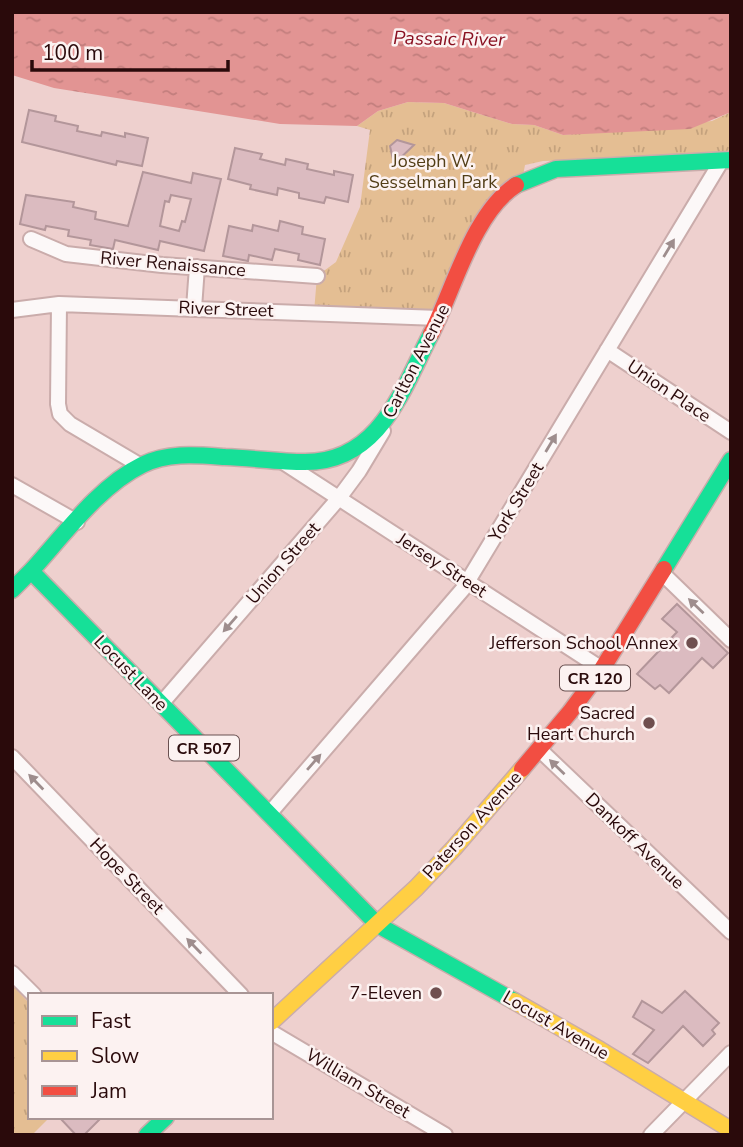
<svg xmlns="http://www.w3.org/2000/svg" width="743" height="1147" font-family="'Nunito Sans',sans-serif">
  <style>
    .park { fill: url(#park-tufts) }
    .water { fill: url(#water-ripples) }
    .building { fill: #dbbbc0; stroke: #b3969a; stroke-width: 2; fill-rule: evenodd }
    .lines { fill: none; stroke-linecap: round; stroke-linejoin: round }
    .street-casing { stroke: #caacab; stroke-width: 18 }
    .fast-casing { stroke: #caacab; stroke-width: 19 }
    .slow-casing { stroke: #caacab; stroke-width: 19 }
    .jam-casing { stroke: #caacab; stroke-width: 19 }
    .street { stroke: #fcf8f8; stroke-width: 14 }
    .fast { stroke: #16e098; stroke-width: 16 }
    .slow { stroke: #ffcf43; stroke-width: 16 }
    .jam { stroke: #f24e42; stroke-width: 16 }
    .oneway { fill: #9e8d8d }
    .poi-dot { fill: #6f4f4f; stroke: #fcf2f1; stroke-width: 2.5 }
    .labels { text-anchor: middle; stroke-width: 5; stroke-linejoin: round; paint-order: stroke }
    .shield { fill: #fcf2f1; stroke: #695050; stroke-width: 2 }
    .shield-label { font-size: 16px; font-weight: bold; fill: #2a0a0b }
    .park-label { font-size: 18px; fill: #523e17; stroke: #fcf2f1 }
    .street-label { font-size: 18px; fill: #2a0a0b; stroke: #fcf2f1 }
    .poi-label { font-size: 18px; fill: #2a0a0b; stroke: #fcf2f1; text-anchor: end }
    .water-label { font-size: 19px; font-style: italic; fill: #891021; stroke: #fcf2f1 }
  </style>
  <defs>
    <pattern id="park-tufts" width="24" height="20" patternUnits="userSpaceOnUse" patternTransform="scale(1.75)"><rect width="24" height="20" fill="#e4be93"/><path d="M3 7l-1-3M5 7V3M7 7l1-3M15 17l-1-3M17 17v-4M19 17l1-3" fill="none" stroke="#c4a27d"/></pattern>
    <pattern id="water-ripples" width="26" height="14" patternUnits="userSpaceOnUse" patternTransform="scale(1.75)"><rect width="26" height="14" fill="#e29493"/><path d="M2 4q2-2 4 0t4 0M15 11q2-2 4 0t4 0" fill="none" stroke="#c27e7d"/></pattern>
  </defs>
  <rect width="100%" height="100%" fill="#eed0ce"/>
  <path class="park" d="M408 102 444 103 512 124 534 125 563 135 712 121 731 112V155L543 161 525 165 522 181 507 191 439 318 314 312 317 276 336 262 360 207 370 130 357 126 378 111Z
    M12 985 30 1004V1090L28 1092 30 1117H50L32 1135H12Z"/>
  <path class="water" d="M12 12H731V112L690 129 563 135 534 125 512 124 444 103 408 102 378 111 357 126 280 124 54 88 12 75Z"/>
  <path class="building" d="M29 110 56 116 55 121 78 126 77 131 101 136 102 132 125 137V133L148 138 142 166 117 161 116 165 22 142Z
    M397 140 414 145 394 164 390 146Z
    M235 148 262 154 260 159 285 165 286 159 308 164 307 169 334 175V171L353 175 348 202 326 197 324 203 299 198V193L278 188 277 195 250 189 251 185 228 179Z
    M143 172 191 183 193 173 221 179 204 251 160 241 158 250 115 240 113 249 90 245 91 240 68 236 69 230 46 226 45 230 20 224 26 195 74 202 73 207 96 212 95 219 128 226ZM171 195 191 199 185 222 182 221 179 231 160 226 165 201 169 202Z
    M280 221 303 227 302 234 325 239 320 265 298 260 299 254 275 249 272 260 249 255 248 261 223 256 229 226 252 231 253 225 278 231Z
    M677 604 728 653 713 668 702 658 669 693 660 685 655 689 637 674 677 632 662 619Z
    M685 991 719 1023 712 1030 715 1034 703 1046 683 1026 648 1063 633 1054 654 1030 633 1017 642 1001 662 1013Z
    M59 1117H102L84 1135H76Z"/>
  <g class="lines">
    <g class="street-casing">
      <path id="street" d="M31 239 66 254 162 265 317 276
        M59 304 58 404 60 414 70 424 141 466
        M194 308 197 267
        M12 310 59 304 439 318
        M607 350 731 432
        M283 462 602 669
        M12 485 77 522
        M662 573 731 640
        M161 704 339 498 359 471 383 431
        M539 749 731 932
        M12 757 241 995
        M269 814 463 589 722 160
        M12 973 34 995
        M271 1032 445 1135
        M651 1135 731 1053"/>
    </g>
    <g class="fast-casing">
      <path id="fast" d="M516 185 556 169 731 160
        M664 569 731 460
        M31 571C63 536 99 486 142 465 168 452 197 455 225 457 252 458 279 462 305 462 380 462 402 390 431 334
        M12 590 31 571 378 925 514 1001
        M147 1135 166 1117"/>
    </g>
    <g class="slow-casing">
      <path id="slow" d="M514 1001 600 1050 731 1130
        M271 1022 416 888 454 848 522 769"/>
    </g>
    <g class="jam-casing">
      <path id="jam" d="M431 334C454 289 473 213 516 185
        M522 769 570 712 602 669 664 569"/>
    </g>
    <use href="#street" class="street"/>
    <use href="#fast" class="fast"/>
    <use href="#slow" class="slow"/>
    <use href="#jam" class="jam"/>
  </g>
  <defs><path id="oneway-solid" d="M-6-.8H1V-3.2L6.5 0L1 3.2V.8H-6Z" transform="scale(1.75)"/></defs>
  <g class="oneway">
    <use href="#oneway-solid" transform="translate(669 248) rotate(-59)"/>
    <use href="#oneway-solid" transform="translate(551 443) rotate(-59)"/>
    <use href="#oneway-solid" transform="translate(696 606) rotate(-136)"/>
    <use href="#oneway-solid" transform="translate(230 624) rotate(131)"/>
    <use href="#oneway-solid" transform="translate(314 762) rotate(-49)"/>
    <use href="#oneway-solid" transform="translate(557 767) rotate(-136)"/>
    <use href="#oneway-solid" transform="translate(36 782) rotate(-134)"/>
    <use href="#oneway-solid" transform="translate(194 946) rotate(-134)"/>
  </g>
  <g class="poi-dot">
    <circle cx="692" cy="643" r="7"/>
    <circle cx="649" cy="723" r="7"/>
    <circle cx="436" cy="993" r="7"/>
  </g>
  <g class="labels">
    <g class="shield">
      <rect x="560" y="665.5" width="70" height="25" rx="5"/>
      <rect x="169" y="735.5" width="70" height="25" rx="5"/>
    </g>
    <g class="shield-label">
      <text x="595" y="684">CR 120</text>
      <text x="204" y="754">CR 507</text>
    </g>
    <g class="park-label">
      <text x="433" y="167">Joseph W.<tspan x="433" dy="21">Sesselman Park</tspan></text>
    </g>
    <g class="street-label">
      <text transform="translate(173 264) rotate(5)" y="6">River Renaissance</text>
      <text transform="translate(226 309) rotate(2)" y="6">River Street</text>
      <text transform="translate(416 361) rotate(-63)" y="6">Carlton Avenue</text>
      <text transform="translate(669 391) rotate(34)" y="6">Union Place</text>
      <text transform="translate(516 502) rotate(-59)" y="6">York Street</text>
      <text transform="translate(283 563) rotate(-49)" y="6">Union Street</text>
      <text transform="translate(442 565) rotate(33)" y="6">Jersey Street</text>
      <text transform="translate(131 673) rotate(46)" y="6">Locust Lane</text>
      <text transform="translate(472 825) rotate(-48)" y="6">Paterson Avenue</text>
      <text transform="translate(635 841) rotate(44)" y="6">Dankoff Avenue</text>
      <text transform="translate(127 876) rotate(46)" y="6">Hope Street</text>
      <text transform="translate(556 1025) rotate(30)" y="6">Locust Avenue</text>
      <text transform="translate(358 1083) rotate(31)" y="6">William Street</text>
    </g>
    <g class="poi-label">
      <text x="678" y="649">Jefferson School Annex</text>
      <text x="635" y="719">Sacred<tspan x="635" dy="21">Heart Church</tspan></text>
      <text x="422" y="999">7-Eleven</text>
    </g>
    <g class="water-label">
      <text transform="translate(449 38) rotate(1)" y="7">Passaic River</text>
    </g>
  </g>
  <rect width="743" height="1147" fill="none" stroke="#2a0a0b" stroke-width="28"/>
  <rect x="28" y="993" width="245" height="126" fill="#fcf2f1" stroke="#a89595" stroke-width="2"/>
  <rect x="42" y="1016" width="35" height="10" fill="#16e098" stroke="#a89595" stroke-width="2"/>
  <text x="91" y="1028" font-size="21" fill="#2a0a0b">Fast</text>
  <rect x="42" y="1051" width="35" height="10" fill="#ffcf43" stroke="#a89595" stroke-width="2"/>
  <text x="91" y="1063" font-size="21" fill="#2a0a0b">Slow</text>
  <rect x="42" y="1086" width="35" height="10" fill="#f24e42" stroke="#a89595" stroke-width="2"/>
  <text x="91" y="1098" font-size="21" fill="#2a0a0b">Jam</text>
  <path d="M32 60v10h196v-10" fill="none" stroke="#2a0a0b" stroke-width="3.5"/>
  <text x="42" y="60" font-size="21" fill="#2a0a0b" stroke="#fcf2f1" stroke-width="5" paint-order="stroke">100 m</text>
</svg>
